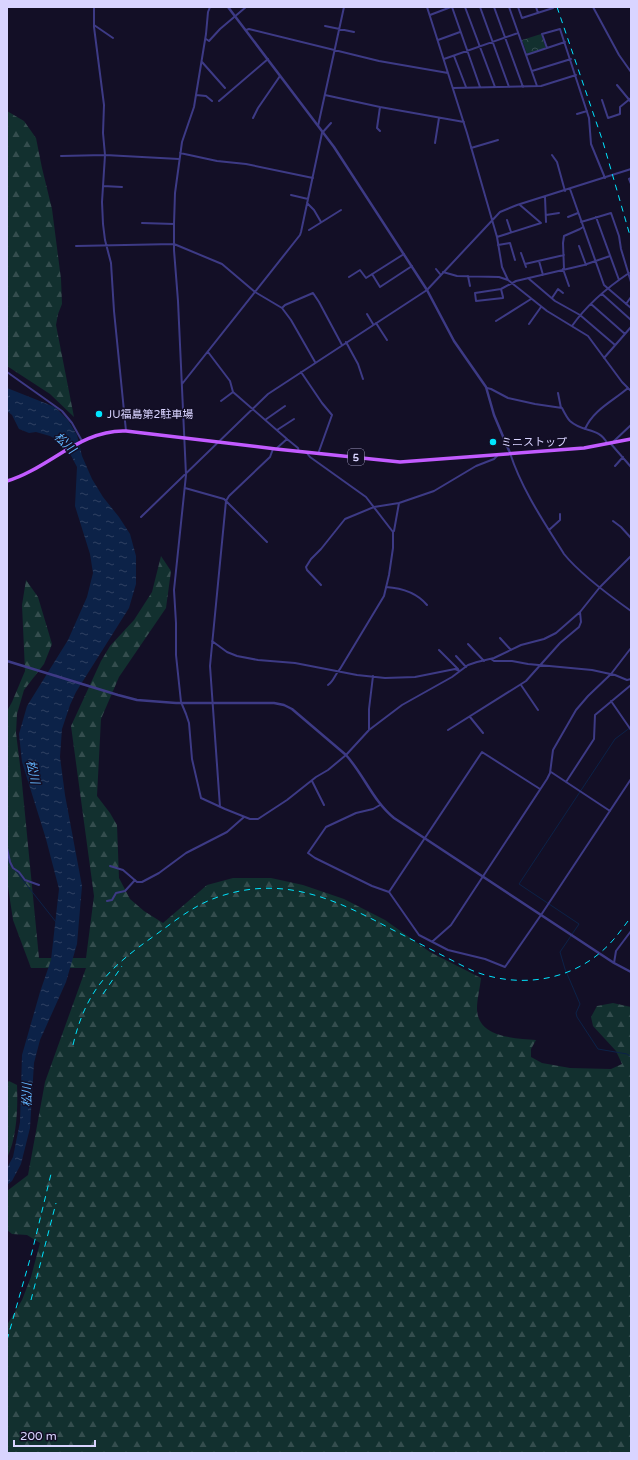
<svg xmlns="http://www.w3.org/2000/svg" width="638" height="1460" font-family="'Varela Round','Noto Sans JP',sans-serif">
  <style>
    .forest { fill: url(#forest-firs) }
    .park { fill: url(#park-crowns) }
    .water { fill: url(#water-ripples) }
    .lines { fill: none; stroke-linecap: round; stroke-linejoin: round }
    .stream { stroke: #0c2248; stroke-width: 1 }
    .minor { stroke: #3d3a85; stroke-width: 2 }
    .tertiary { stroke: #3d3a85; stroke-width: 2.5 }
    .primary { stroke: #c25bff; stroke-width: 3.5 }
    .rail { stroke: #00e5ff; stroke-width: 1; stroke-dasharray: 6 5; stroke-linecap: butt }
    .poi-dot { fill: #00e5ff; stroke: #130f26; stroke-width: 1.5 }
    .labels { text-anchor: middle; stroke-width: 3; stroke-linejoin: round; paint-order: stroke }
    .shield { fill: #130f26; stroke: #9e99be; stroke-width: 1 }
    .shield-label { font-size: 10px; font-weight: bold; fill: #d9d4ff }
    .poi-label { font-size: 11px; fill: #d9d4ff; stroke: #130f26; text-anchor: start }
    .water-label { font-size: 12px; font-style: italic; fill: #62b6ff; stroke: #130f26 }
  </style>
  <defs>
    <pattern id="forest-firs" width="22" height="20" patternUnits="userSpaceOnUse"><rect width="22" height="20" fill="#12302f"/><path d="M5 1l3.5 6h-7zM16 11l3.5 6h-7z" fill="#344d4e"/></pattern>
    <pattern id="park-crowns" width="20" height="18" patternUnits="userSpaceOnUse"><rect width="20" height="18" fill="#12302f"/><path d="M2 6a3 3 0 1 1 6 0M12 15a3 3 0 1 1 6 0" fill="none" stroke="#344d4e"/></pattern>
    <pattern id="water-ripples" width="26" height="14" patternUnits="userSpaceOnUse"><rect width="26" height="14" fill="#0c2248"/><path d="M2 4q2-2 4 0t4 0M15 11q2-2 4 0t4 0" fill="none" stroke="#2f4163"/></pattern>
  </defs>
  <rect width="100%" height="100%" fill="#130f26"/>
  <path class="forest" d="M7 111 24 121 36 138 42 168 52 209 61 279 62 304 58 314 56 325 74 417 50 394 7 366Z
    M161 556 171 571 166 608 119 677 101 719 97 796 110 813 117 825 119 878 130 899 144 911 163 923 207 885 233 878H271L303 885 344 899 385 920 430 952 481 978C480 988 477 999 477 1009 478 1038 514 1038 536 1040L531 1049V1057L542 1063 570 1068 611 1069 622 1064 616 1051 593 1026 591 1017 597 1006 613 1003 631 1007V1453H7V1325L22 1300 31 1277 40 1243 27 1235 12 1234 7 1230V1191L28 1175 45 1082 86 968H31L13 920 7 880V711L12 702 25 671 22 605 26 580 38 597 52 644 44 664 24 690 17 714 16 733 21 773 39 958H86L94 896 71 726 101 661 110 646 134 620 152 592Z
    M9 1081 17 1085C18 1107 17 1138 7 1158V1083Z"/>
  <path class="park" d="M541 34 546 48 527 54 522 40Z"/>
  <path class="water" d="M7 388 55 407 68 420 77 435 82 456 92 479 103 497 119 517 130 534 136 556V584L129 608 76 692 70 705 62 729 60 757 65 795 82 886 77 944 66 982 40 1040 34 1063 30 1128 21 1164 12 1181 7 1185V1168L13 1157 20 1122 22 1055 40 992 51 960 59 889 46 839 22 762 19 734 27 706 68 640 87 597 93 573 90 554 75 506 77 467 65 444 50 436 36 432 29 433 19 429 12 415 7 411Z"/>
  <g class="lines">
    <path class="stream" d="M631 727 615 739 519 884 579 924 560 952 565 969 580 1004 576 1013 577 1017 598 1049 627 1054 631 1057
      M7 860 56 922"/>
    <path class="minor" d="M94 7V27L104 105 103 133 105 155 102 202 103 224 105 240 111 263 114 311 126 431
      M210 7 208 12 206 34 194 107 182 142 175 193 174 224V250L178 301 186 475 174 590 176 623V655L181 702 186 714 189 723 192 759 201 798 225 809 250 819H258L287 800 316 777 328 770 346 755 369 730 402 705 452 677 468 665 477 662 494 658 521 645 544 639 556 633 580 612 600 587 631 556
      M427 7 467 133 497 237 502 267 508 280
      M452 7 480 87
      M465 7 495 87
      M480 7 509 87
      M494 7 523 87
      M509 7 537 86
      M518 7 522 18 553 8V7
      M536 7 538 13
      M593 7 619 55 631 72
      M430 15 451 7
      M94 25 113 38
      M325 26 354 32
      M246 30 249 29 379 61 448 73
      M206 39 209 41 220 29 246 7
      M438 40 460 32
      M547 48 542 34 560 29 589 118 591 144 605 178
      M526 55 565 42
      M454 56 466 87
      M444 59 518 33
      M202 62 225 88
      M532 71 571 59
      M617 85 631 102
      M453 88 541 86 576 75
      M196 95 206 96 212 101
      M325 95 380 107 464 122
      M602 100 608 118 620 114V107L631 98
      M219 101 268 59
      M380 107 377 128 380 131
      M577 114 587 111
      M253 118 258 108 280 76
      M318 126 344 7
      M435 143 439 118
      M471 148 498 140
      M180 153 217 161 246 164 313 178
      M552 155 557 162 565 191
      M61 156 105 155 179 159
      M631 178 629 179 631 184
      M103 186 122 187
      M570 189 604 285 631 308
      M291 195 308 199
      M545 197 546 222
      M307 203 314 210 321 222
      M546 215 559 213
      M568 217 578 213
      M596 217 619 280
      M507 220 511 232
      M581 222 611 213 619 236 621 249 631 282
      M142 223 174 224
      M309 230 341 210
      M497 237 541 223 520 205
      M498 245 510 243 515 260
      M76 246 174 244 222 264 255 292 282 308
      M579 246 586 265
      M521 253 526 267
      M539 261 543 275
      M525 264 564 255
      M436 269 440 274
      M563 269 569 286
      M564 269 563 243 564 236 580 229 583 227
      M443 272 457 276 499 277 508 280 547 311 588 336 622 382 631 391
      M372 274 380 287 412 266
      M468 276 470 286
      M349 277 360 270 366 278 404 254
      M528 278 555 301 580 315 615 345
      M501 289 503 297V298L476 301 475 293 501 289 516 281 584 265 610 256
      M602 294 631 320
      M552 298 558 289 563 293
      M591 304 625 334
      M626 304 631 297
      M367 314 373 324
      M496 321 531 299
      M376 323 387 340
      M529 324 541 307
      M572 326C586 306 608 287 629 273
      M346 342 358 364 363 379
      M208 352 230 381 233 392
      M604 358 631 327
      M315 362 291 320 282 308 285 305 313 293 319 302 342 345
      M7 372 62 411 72 423 82 441
      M301 372 322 403 332 415 318 454
      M182 384 300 235 301 232 322 133 331 123
      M487 388 491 389 508 398 535 404 562 408C564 412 567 418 570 421 583 433 599 427 607 443
      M558 393 561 408
      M221 401 233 392 287 439 277 448
      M265 420 285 406
      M585 429C593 410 613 401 628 388
      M277 430 294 419
      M287 439 298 448 299 452
      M614 441 631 425
      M611 444 631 467
      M306 452 310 457 366 497 393 532V548L389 575 384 596 340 669C335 674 334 681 328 685
      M510 453C522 490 544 522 564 554 580 574 610 596 631 611
      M615 466 623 457
      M185 488 224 499 267 542
      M141 517 268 394 427 290 500 212 517 205 631 169
      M613 521 621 527 631 538
      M549 530 560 520V514
      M394 531 399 503
      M321 585 307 570 306 567 311 559 321 549 345 519 374 507 399 503 434 491 476 466 494 459 498 455
      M386 587C401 588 417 593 427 605
      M500 638 511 650
      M212 641 227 652 237 656 258 660 295 663 357 675 385 678 415 677 455 669 460 671
      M468 644 484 661
      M439 650 458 669
      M456 656 466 667
      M491 659 494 661H512L528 664 592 670 615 675 627 680 631 679
      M521 685 538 710
      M611 701 631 730
      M470 717 483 733
      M7 724V735
      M369 730V709L373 676
      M448 730 526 681 560 643 579 627 581 622 580 612
      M551 772 610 811
      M312 781 324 805
      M566 782 594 739 595 715 631 685
      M380 805 373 809 356 813 326 827 308 853 315 858 372 886 389 892 419 935 448 950 485 959 505 967 541 915 631 779
      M220 807 210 666 226 501 229 496 270 457 273 449
      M7 848 10 862 13 868 19 872 25 880 39 885
      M110 866 123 870 137 882H142L159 873 186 853 227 832 244 817
      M389 892 482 752 540 789
      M107 901 112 900 116 893 125 891 135 880
      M433 941 451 925 547 779 550 773 553 750 576 710 588 696 611 674 631 648
      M614 963 616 951 631 931"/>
    <path class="tertiary" d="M228 7 334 147 427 290 454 341 486 387 494 415 510 453
      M7 661 118 695 137 700 176 703H274L284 705 292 709 346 755C364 775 373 801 394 818L614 963 631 972"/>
    <path class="primary" d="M7 481C48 469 81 429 126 431L276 449 400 462 584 448 631 439"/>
    <path class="rail" d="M557 7 603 142 631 239
      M103 994 122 966
      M73 1045C86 990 109 968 154 936 175 921 195 904 221 896 285 875 337 900 393 930 419 943 445 957 471 970 514 988 565 983 601 952 613 942 622 929 631 917
      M31 1300 56 1203
      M7 1340 32 1252 51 1174"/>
  </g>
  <g class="poi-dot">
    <circle cx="99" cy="414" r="4"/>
    <circle cx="493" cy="442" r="4"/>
  </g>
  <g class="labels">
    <rect class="shield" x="348" y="449" width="16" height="16" rx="3"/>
    <g class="shield-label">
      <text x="356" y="461">5</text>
    </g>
    <g class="poi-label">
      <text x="107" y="418">JU福島第2駐車場</text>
      <text x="501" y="446">ミニストップ</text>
    </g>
    <g class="water-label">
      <text transform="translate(65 443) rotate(44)" y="4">松川</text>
      <text transform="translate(33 772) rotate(78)" y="4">松川</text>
      <text transform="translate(27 1095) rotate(-90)" y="4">松川</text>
    </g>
  </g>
  <rect width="638" height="1460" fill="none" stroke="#d9d4ff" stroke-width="16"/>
  <path d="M14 1440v6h81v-6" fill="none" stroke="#d9d4ff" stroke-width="2"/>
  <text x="20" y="1440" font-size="12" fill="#d9d4ff" stroke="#130f26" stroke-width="3" paint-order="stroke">200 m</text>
</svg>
